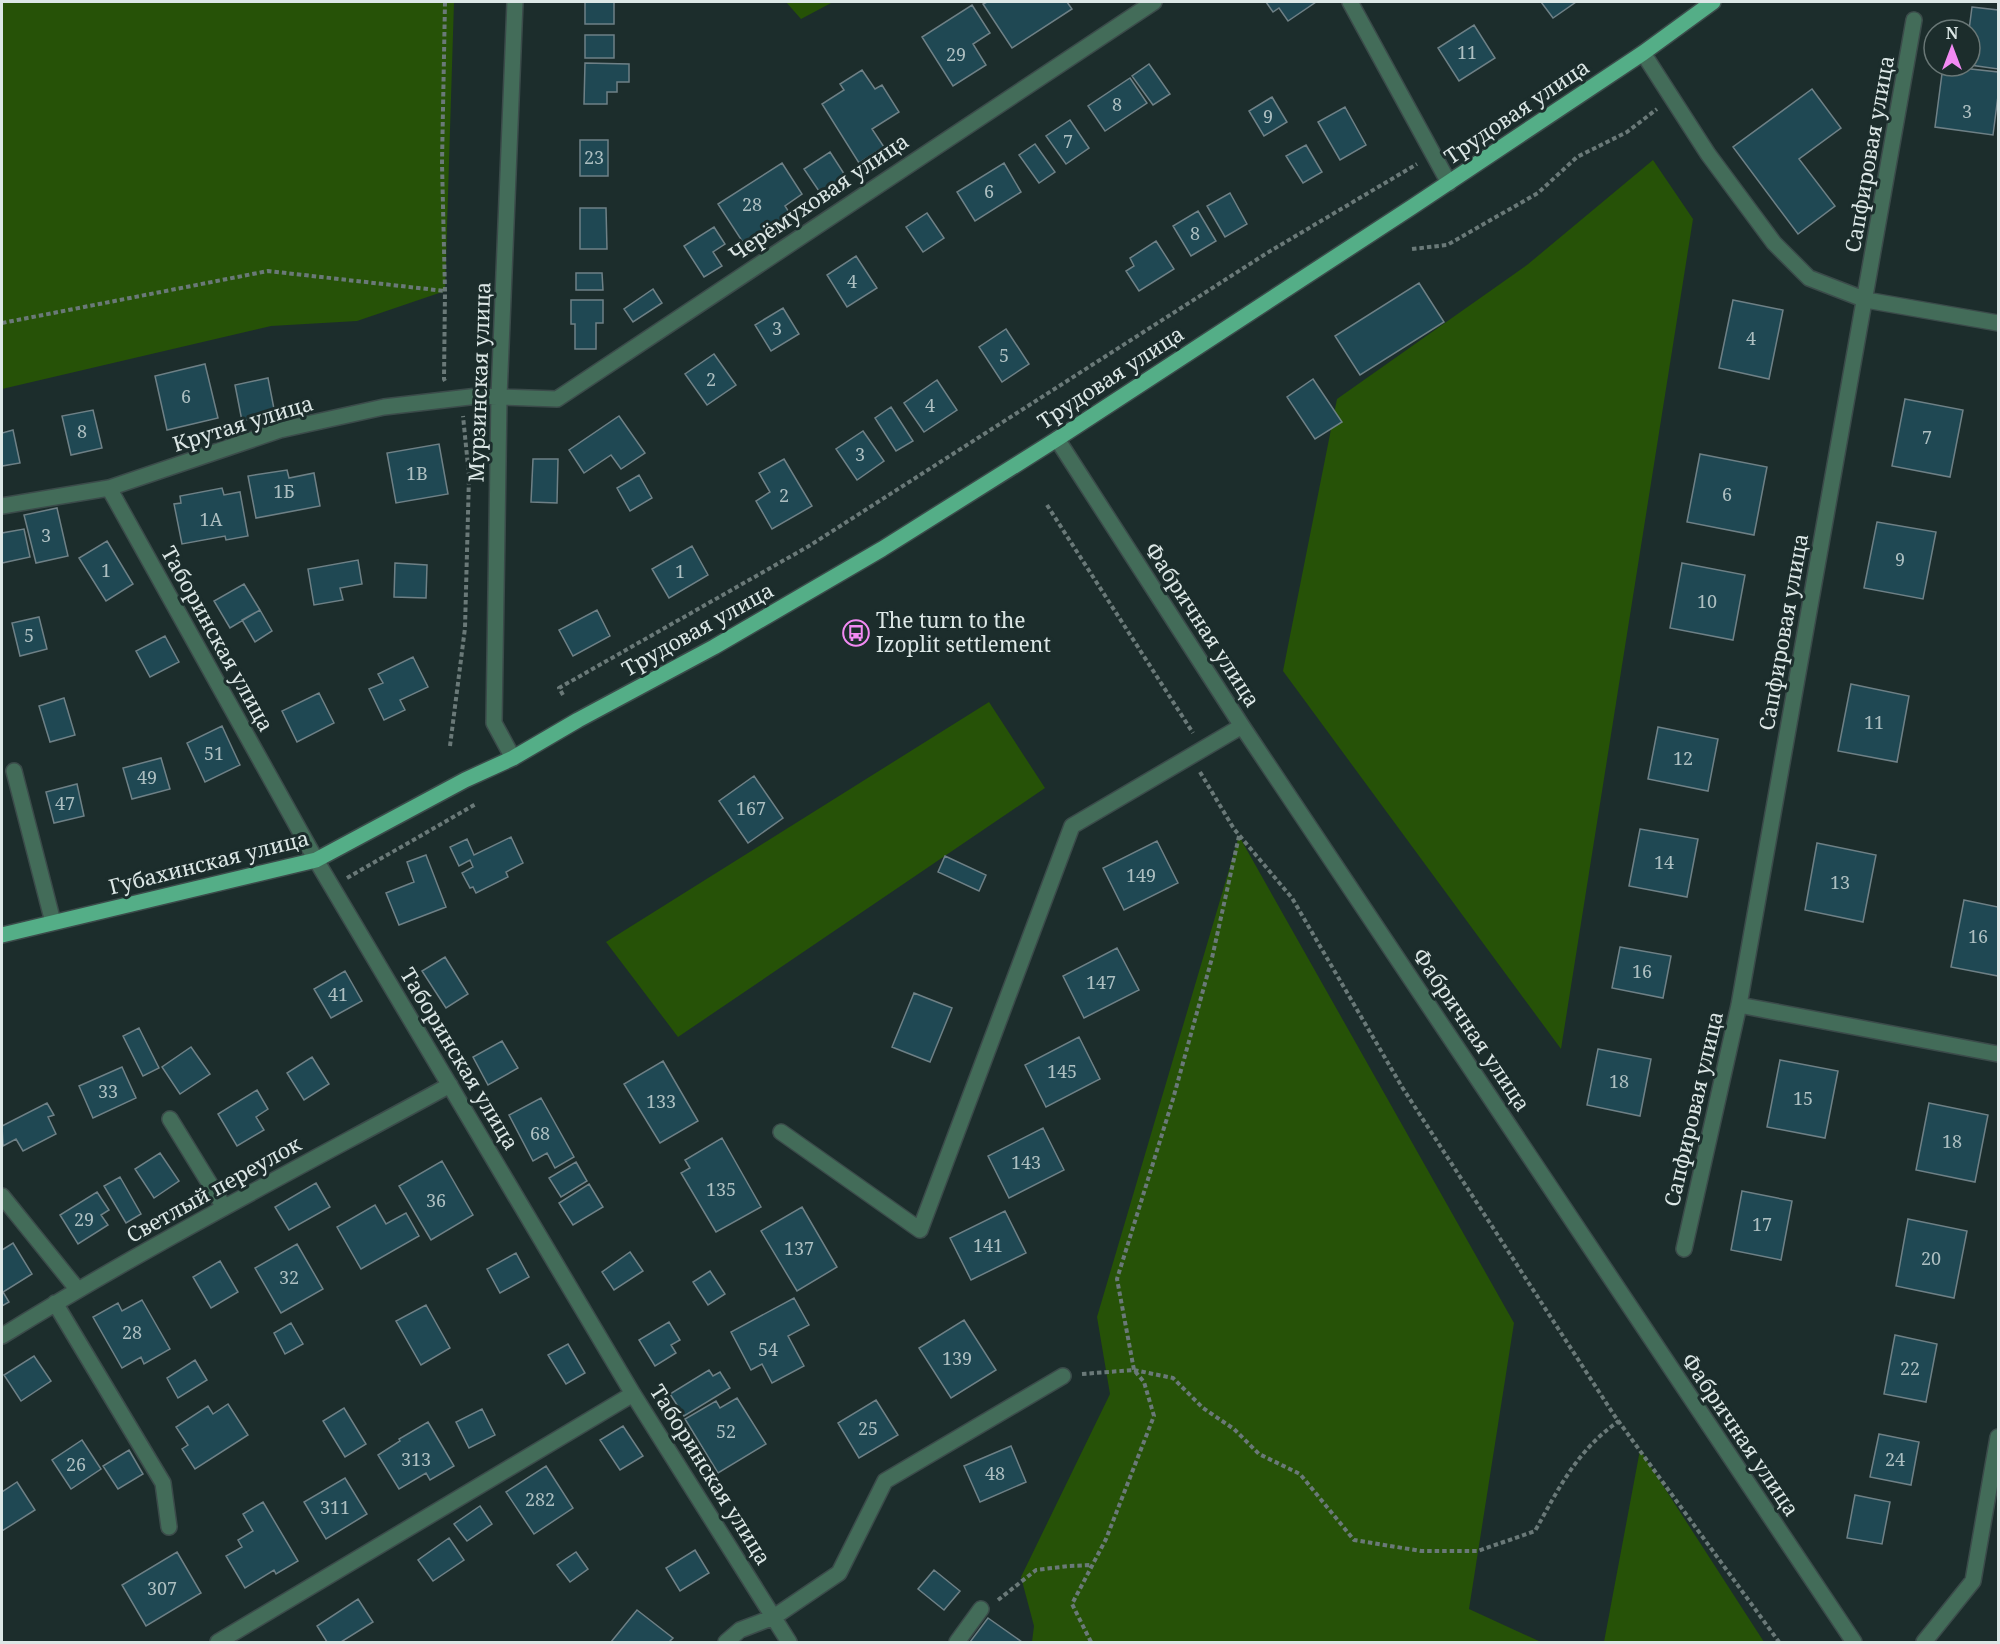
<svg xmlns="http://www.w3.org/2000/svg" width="2000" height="1644" font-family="'Noto Serif',serif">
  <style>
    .green { fill: #265207 }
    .building { fill: #1f4853; stroke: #6e8086; stroke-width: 1.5 }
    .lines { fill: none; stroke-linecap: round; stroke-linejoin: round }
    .minor-casing { stroke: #3b4b4a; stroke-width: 18 }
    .major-casing { stroke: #3b4b4a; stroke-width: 18 }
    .path { stroke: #6a7978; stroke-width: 4; stroke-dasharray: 4.5 3; stroke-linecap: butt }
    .minor { stroke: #436c59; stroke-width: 15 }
    .major { stroke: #54ae87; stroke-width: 15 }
    .labels { text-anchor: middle; stroke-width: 6; stroke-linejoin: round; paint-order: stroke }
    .number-label { font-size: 18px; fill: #adbfc1 }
    .street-label { font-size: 21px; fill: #dce7e6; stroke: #1c2d2c }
    .poi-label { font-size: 21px; fill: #dce7e6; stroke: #1c2d2c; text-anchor: start }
  </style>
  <rect width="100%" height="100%" fill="#1c2d2c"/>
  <path class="green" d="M2 2H454L445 291 357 321 271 326 2 389Z
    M786 2H785H833L801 19Z
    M1653 160 1693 219 1561 1049 1283 671 1337 399 1527 265Z
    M989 702 1045 788 678 1037 606 942Z
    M1239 836 1514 1323 1469 1609 1541 1642H1032L1034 1626 1021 1577 1110 1394 1097 1317Z
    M1640 1450 1764 1642H1604Z"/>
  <path class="building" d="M585 2H614V24H585Z
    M987 2H1067L1072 9 1012 48 983 4Z
    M1266 2H1316L1288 21 1279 8 1273 12Z
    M1541 2H1576L1553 18Z
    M972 5 990 33 973 44 986 65 953 86 922 37Z
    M1972 7 1998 10V69L1970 65V30H1969Z
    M1474 25 1495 58 1459 81 1438 48Z
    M585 35H614V58H585Z
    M585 63 629 64V82H617V92H607V104H584Z
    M1149 64 1170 94 1153 105 1132 76Z
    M1943 66 1998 72V96L1993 135 1935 127Z
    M862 70 875 89 882 85 899 112 872 129 884 147 859 163 822 104 844 90 840 84Z
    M1130 78 1147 103 1105 131 1088 106Z
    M1812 89 1841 128 1799 159 1835 206 1798 234 1733 147Z
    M1272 97 1287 122 1264 136 1249 111Z
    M1345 107 1366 145 1340 160 1318 122Z
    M1070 120 1089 148 1066 164 1046 136Z
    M580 140H608V176H580Z
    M1035 144 1055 172 1039 183 1019 155Z
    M1306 145 1322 172 1303 183 1286 156Z
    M830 152 850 183 825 200 804 169Z
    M782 163 802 194 785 206 792 217 746 247 718 204Z
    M1004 163 1021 192 975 221 957 192Z
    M1230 193 1247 224 1225 237 1207 206Z
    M580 208H606L607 249H580Z
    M1198 211 1216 241 1191 256 1173 226Z
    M927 213 944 238 923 252 906 227Z
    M714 227 725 244 713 252 722 266 704 277 684 246Z
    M1156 241 1174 269 1139 291 1126 271 1134 266 1130 258Z
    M856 256 877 288 847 307 827 275Z
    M576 273H602L603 290H576Z
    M1419 283 1444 322 1360 375 1335 336Z
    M653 289 662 303 633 322 624 309Z
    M571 300H603V323H596V349H575V324H571Z
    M1733 300 1783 310 1769 379 1719 368Z
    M783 308 799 334 771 351 755 325Z
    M1006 329 1029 364 1002 382 979 347Z
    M714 354 736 385 707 405 685 374Z
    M205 364 218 418 167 430 155 376Z
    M268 378 275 414 242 421 235 385Z
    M1313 379 1342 422 1315 439 1287 397Z
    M937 380 957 410 924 432 904 403Z
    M1905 399 1963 410 1950 477 1892 466Z
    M891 407 913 441 896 451 875 418Z
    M93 410 102 448 71 455 62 416Z
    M619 416 645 453 621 469 611 455 584 473 569 450Z
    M13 430 20 463 2 466V433Z
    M863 431 884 461 857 480 836 449Z
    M439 444 448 494 396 503 387 453Z
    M1700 454 1767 467 1754 535 1687 522Z
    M533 459H558L557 503 531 502Z
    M784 459 812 506 772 529 756 501 770 492 759 473Z
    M287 470 289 478 314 473 320 506 256 518 248 476Z
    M639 475 652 498 630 511 617 488Z
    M222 488 224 495 240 492 248 536 226 540 225 536 182 544 174 504 181 503 180 496Z
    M57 508 68 556 36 563 24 515Z
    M1877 522 1936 532 1923 599 1864 588Z
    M24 529 30 557 2 563V533Z
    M107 541 133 584 106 601 79 558Z
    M692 546 708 575 669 598 652 569Z
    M358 560 362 584 340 588 343 600 314 605 308 569Z
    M395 563 427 565 426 598 394 597Z
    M1682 563 1745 575 1733 640 1670 628Z
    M244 584 260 610 230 628 214 601Z
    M260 610 272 631 255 642 242 620Z
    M597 610 610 636 573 656 559 630Z
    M39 617 47 649 20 656 12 623Z
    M165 636 179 662 150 677 136 651Z
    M413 657 428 687 400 700 405 710 384 720 369 689 383 683 378 674Z
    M1851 684 1909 696 1897 762 1838 751Z
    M319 693 334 723 297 742 282 711Z
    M64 698 75 735 50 742 39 706Z
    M222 726 240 765 205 782 187 743Z
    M1658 727 1718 739 1708 791 1648 779Z
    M161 758 170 789 132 799 123 768Z
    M754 776 783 818 748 843 719 801Z
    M77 784 84 816 54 823 46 792Z
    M1640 829 1698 839 1687 897 1629 886Z
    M511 837 523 863 506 872 508 877 476 893 473 887 470 888 462 873 473 867 470 860 459 866 450 847 467 839 474 855Z
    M1157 841 1178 883 1124 910 1103 868Z
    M1817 843 1876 855 1863 922 1805 910Z
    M426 855 446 907 399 925 386 893 414 882 407 862Z
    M945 856 986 875 979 891 938 872Z
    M1964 900 1998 907V976L1951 967Z
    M1620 947 1671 956 1663 998 1612 988Z
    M1117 948 1139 990 1084 1018 1063 976Z
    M445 957 468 994 446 1008 422 971Z
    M345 971 362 1001 331 1018 314 989Z
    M914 993 952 1008 930 1062 892 1047Z
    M139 1028 159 1068 143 1076 123 1036Z
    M1079 1037 1100 1079 1046 1107 1025 1065Z
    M502 1041 518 1068 488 1085 473 1057Z
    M191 1047 210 1074 180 1094 162 1067Z
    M1598 1049 1651 1059 1640 1116 1587 1105Z
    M312 1057 329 1084 304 1100 287 1073Z
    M1780 1060 1838 1071 1825 1138 1767 1127Z
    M663 1061 698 1121 660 1143 624 1084Z
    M122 1067 136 1098 93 1118 79 1086Z
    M257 1090 268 1109 256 1117 264 1130 237 1146 218 1114Z
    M541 1098 574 1157 555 1168 547 1153 533 1161 509 1115Z
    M47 1103 54 1115 48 1117 56 1134 23 1151 16 1139 3 1146 2 1126Z
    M1929 1103 1988 1115 1975 1182 1916 1170Z
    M1043 1128 1064 1170 1009 1198 988 1156Z
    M722 1138 761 1207 716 1232 681 1173 690 1168 685 1160Z
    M160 1153 179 1181 154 1198 135 1169Z
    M442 1161 473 1215 431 1240 399 1186Z
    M576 1162 587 1181 561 1197 549 1178Z
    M120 1177 141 1214 126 1223 104 1186Z
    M316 1183 330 1207 289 1230 275 1207Z
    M589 1184 603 1207 573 1225 559 1203Z
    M1742 1191 1792 1201 1781 1260 1731 1250Z
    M97 1192 109 1210 101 1215 108 1225 78 1244 60 1215Z
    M375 1205 386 1224 406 1213 419 1236 361 1269 337 1227Z
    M802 1207 837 1267 797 1291 761 1231Z
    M1005 1211 1026 1253 971 1280 950 1238Z
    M1908 1219 1967 1231 1954 1298 1896 1286Z
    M13 1243 32 1274 3 1292 9 1302 2 1306V1250Z
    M297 1244 323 1289 281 1313 255 1268Z
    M630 1252 643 1271 614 1290 602 1272Z
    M516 1253 529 1277 500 1293 487 1269Z
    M220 1261 238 1292 211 1308 193 1277Z
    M710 1271 725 1294 708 1305 693 1282Z
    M794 1298 809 1325 788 1336 804 1366 772 1383 762 1364 751 1370 731 1332Z
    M142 1300 170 1349 144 1364 141 1357 122 1368 93 1317 118 1303 122 1311Z
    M426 1305 450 1348 421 1365 396 1321Z
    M964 1320 996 1370 951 1398 919 1348Z
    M669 1322 680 1340 671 1345 676 1353 655 1366 639 1340Z
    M291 1323 303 1344 285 1354 274 1333Z
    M1895 1335 1937 1344 1926 1402 1884 1394Z
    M568 1344 585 1373 566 1384 548 1355Z
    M34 1356 51 1381 21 1401 4 1375Z
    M195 1360 207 1380 178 1398 167 1378Z
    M709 1370 713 1376 720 1372 730 1388 684 1416 670 1394Z
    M737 1398 766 1444 718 1473 685 1419 716 1401 720 1408Z
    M876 1400 898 1435 859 1458 838 1423Z
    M228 1404 248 1435 195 1469 182 1449 188 1445 176 1427 208 1406 213 1414Z
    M344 1408 366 1444 345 1457 323 1421Z
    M482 1409 495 1435 469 1448 456 1422Z
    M428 1422 454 1466 430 1480 426 1473 399 1489 378 1455 400 1441 399 1439Z
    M623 1426 643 1456 620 1470 600 1440Z
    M1879 1434 1919 1442 1911 1485 1870 1477Z
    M82 1440 101 1469 71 1489 52 1460Z
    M1011 1446 1026 1482 980 1502 964 1466Z
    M129 1450 143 1474 118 1489 103 1466Z
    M546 1466 573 1508 534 1534 506 1492Z
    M345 1478 367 1514 326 1539 304 1502Z
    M17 1482 35 1510 2 1531V1492Z
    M1855 1495 1890 1502 1882 1544 1847 1538Z
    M263 1502 298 1561 276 1574 274 1570 245 1588 226 1556 242 1547 238 1540 253 1531 243 1514Z
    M480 1506 492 1524 467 1541 454 1524Z
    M449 1538 464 1560 433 1581 418 1560Z
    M695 1550 709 1573 680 1591 666 1568Z
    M177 1552 201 1593 146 1626 122 1585Z
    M576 1552 588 1569 570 1582 557 1565Z
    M934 1570 960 1591 944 1610 918 1589Z
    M358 1599 373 1622 341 1642H327L317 1626Z
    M637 1610 673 1638 669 1642H611Z
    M988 1618 1022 1642H970Z"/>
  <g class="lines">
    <g class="minor-casing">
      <path id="minor" d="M1350 2 1449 183
        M1643 53 1708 154 1774 243 1809 278 1866 300 1998 323
        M1057 439 1242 726 1854 1642
        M109 488 316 860 633 1394 789 1642
        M2 506 109 488 280 430 384 407 478 396 557 399 1154 2
        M513 758 494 723 499 396 515 2
        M14 771 53 922
        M1739 1005 1998 1054
        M170 1119 224 1207
        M781 1132 920 1230 1072 826 1242 726
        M2 1196 78 1290
        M1684 1249 1739 1005 1914 20
        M55 1303 163 1483 169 1527
        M2 1336C147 1246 300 1167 450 1085
        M218 1642 633 1394
        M726 1642 740 1630 774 1617 839 1573 885 1481 1063 1376
        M957 1642 981 1609
        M1924 1642 1973 1581 1998 1437"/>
    </g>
    <g class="major-casing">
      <path id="major" d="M2 935 316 860 465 780 513 758 578 720 714 647 882 549 1057 439 1412 207 1643 53 1713 2"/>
    </g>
    <path class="path" d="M445 2 442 163 445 291 444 379 445 381
      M1412 249 1447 245 1538 193 1577 157 1627 132 1657 109
      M2 323 268 271 445 291
      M1047 505 1193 733
      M563 695 559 688 809 546 1267 253 1417 164
      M450 746 465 628 469 476 463 416
      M1200 772 1234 829 1292 898 1402 1087 1614 1415 1779 1642
      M347 878 476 804
      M1134 1370 1173 1378 1203 1408 1234 1429 1259 1454 1300 1474 1354 1540 1421 1551H1478L1535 1531C1559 1488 1577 1450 1619 1421
      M1082 1374 1134 1370 1117 1279 1173 1099 1212 958 1239 836
      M998 1600 1036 1570 1069 1566 1092 1565
      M1091 1642 1072 1604 1106 1539 1154 1416 1144 1382 1134 1370"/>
    <use href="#minor" class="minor"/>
    <use href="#major" class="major"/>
  </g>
  <defs>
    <g id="bus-ring" transform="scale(1.35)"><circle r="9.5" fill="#1c2d2c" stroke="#f28af3" stroke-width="1.5"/><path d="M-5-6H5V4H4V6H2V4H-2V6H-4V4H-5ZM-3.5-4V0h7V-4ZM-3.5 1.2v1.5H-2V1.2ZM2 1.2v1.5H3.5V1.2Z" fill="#f28af3"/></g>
  </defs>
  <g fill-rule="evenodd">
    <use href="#bus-ring" x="856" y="633"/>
  </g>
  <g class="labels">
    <g class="number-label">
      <text x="1467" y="59">11</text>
      <text x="956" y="61">29</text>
      <text x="1117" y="111">8</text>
      <text x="1967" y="118">3</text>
      <text x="1268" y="123">9</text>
      <text x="1068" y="148">7</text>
      <text x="594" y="164">23</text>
      <text x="989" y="198">6</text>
      <text x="752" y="211">28</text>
      <text x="1195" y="240">8</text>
      <text x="852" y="288">4</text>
      <text x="777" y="335">3</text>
      <text x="1751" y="345">4</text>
      <text x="1004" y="362">5</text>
      <text x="711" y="386">2</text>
      <text x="186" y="403">6</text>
      <text x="930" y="412">4</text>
      <text x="82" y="438">8</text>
      <text x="1927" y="444">7</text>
      <text x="860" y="461">3</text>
      <text x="417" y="480">1В</text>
      <text x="284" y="498">1Б</text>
      <text x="1727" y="501">6</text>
      <text x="784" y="502">2</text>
      <text x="211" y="526">1А</text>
      <text x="46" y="542">3</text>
      <text x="1900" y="566">9</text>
      <text x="106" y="577">1</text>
      <text x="680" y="578">1</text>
      <text x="1707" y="608">10</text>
      <text x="29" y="642">5</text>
      <text x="1874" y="729">11</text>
      <text x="214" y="760">51</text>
      <text x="1683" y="765">12</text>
      <text x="147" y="784">49</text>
      <text x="65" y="810">47</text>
      <text x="751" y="815">167</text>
      <text x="1664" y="869">14</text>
      <text x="1141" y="882">149</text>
      <text x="1840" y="889">13</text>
      <text x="1978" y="943">16</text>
      <text x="1642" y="978">16</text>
      <text x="1101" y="989">147</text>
      <text x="338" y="1001">41</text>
      <text x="1062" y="1078">145</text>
      <text x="1619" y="1088">18</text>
      <text x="108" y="1098">33</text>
      <text x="1803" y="1105">15</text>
      <text x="661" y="1108">133</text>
      <text x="540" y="1140">68</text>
      <text x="1952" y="1148">18</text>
      <text x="1026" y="1169">143</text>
      <text x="721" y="1196">135</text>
      <text x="436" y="1207">36</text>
      <text x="84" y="1226">29</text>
      <text x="1762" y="1231">17</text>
      <text x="988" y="1252">141</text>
      <text x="799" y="1255">137</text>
      <text x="1931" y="1265">20</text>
      <text x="289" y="1284">32</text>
      <text x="132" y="1339">28</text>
      <text x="768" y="1356">54</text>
      <text x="957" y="1365">139</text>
      <text x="1910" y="1375">22</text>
      <text x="868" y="1435">25</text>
      <text x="726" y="1438">52</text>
      <text x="416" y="1466">313</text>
      <text x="1895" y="1466">24</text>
      <text x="76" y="1471">26</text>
      <text x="995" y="1480">48</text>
      <text x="540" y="1506">282</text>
      <text x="335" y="1514">311</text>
      <text x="162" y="1595">307</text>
    </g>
    <g class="street-label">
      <text transform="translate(1517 112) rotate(-34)" y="7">Трудовая улица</text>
      <text transform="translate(1870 154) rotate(-80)" y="7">Сапфировая улица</text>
      <text transform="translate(819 198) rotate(-34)" y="7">Черёмуховая улица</text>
      <text transform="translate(1111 378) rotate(-33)" y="7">Трудовая улица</text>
      <text transform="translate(480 382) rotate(-88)" y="7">Мурзинская улица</text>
      <text transform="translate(243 424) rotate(-17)" y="7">Крутая улица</text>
      <text transform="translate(1202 625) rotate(57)" y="7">Фабричная улица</text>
      <text transform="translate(698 630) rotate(-29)" y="7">Трудовая улица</text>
      <text transform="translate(1784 632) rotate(-80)" y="7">Сапфировая улица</text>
      <text transform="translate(217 639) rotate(61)" y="7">Таборинская улица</text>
      <text transform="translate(209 863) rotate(-14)" y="7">Губахинская улица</text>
      <text transform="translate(1471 1030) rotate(56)" y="7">Фабричная улица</text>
      <text transform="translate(459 1059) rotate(59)" y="7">Таборинская улица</text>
      <text transform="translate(1694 1109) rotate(-77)" y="7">Сапфировая улица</text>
      <text transform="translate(214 1190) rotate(-29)" y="7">Светлый переулок</text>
      <text transform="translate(1740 1435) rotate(56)" y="7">Фабричная улица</text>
      <text transform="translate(710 1475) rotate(58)" y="7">Таборинская улица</text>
    </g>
    <g class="poi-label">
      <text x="876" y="628">The turn to the<tspan x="876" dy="24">Izoplit settlement</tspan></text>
    </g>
  </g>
  <rect width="2000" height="1644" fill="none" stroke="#dce7e6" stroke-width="6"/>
  <g transform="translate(1952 48)"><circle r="28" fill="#1c2d2c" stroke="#697776" stroke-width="1.5"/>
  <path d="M0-4.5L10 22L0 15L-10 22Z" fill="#f28af3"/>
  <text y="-9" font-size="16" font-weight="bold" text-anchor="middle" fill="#dce7e6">N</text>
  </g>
</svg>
